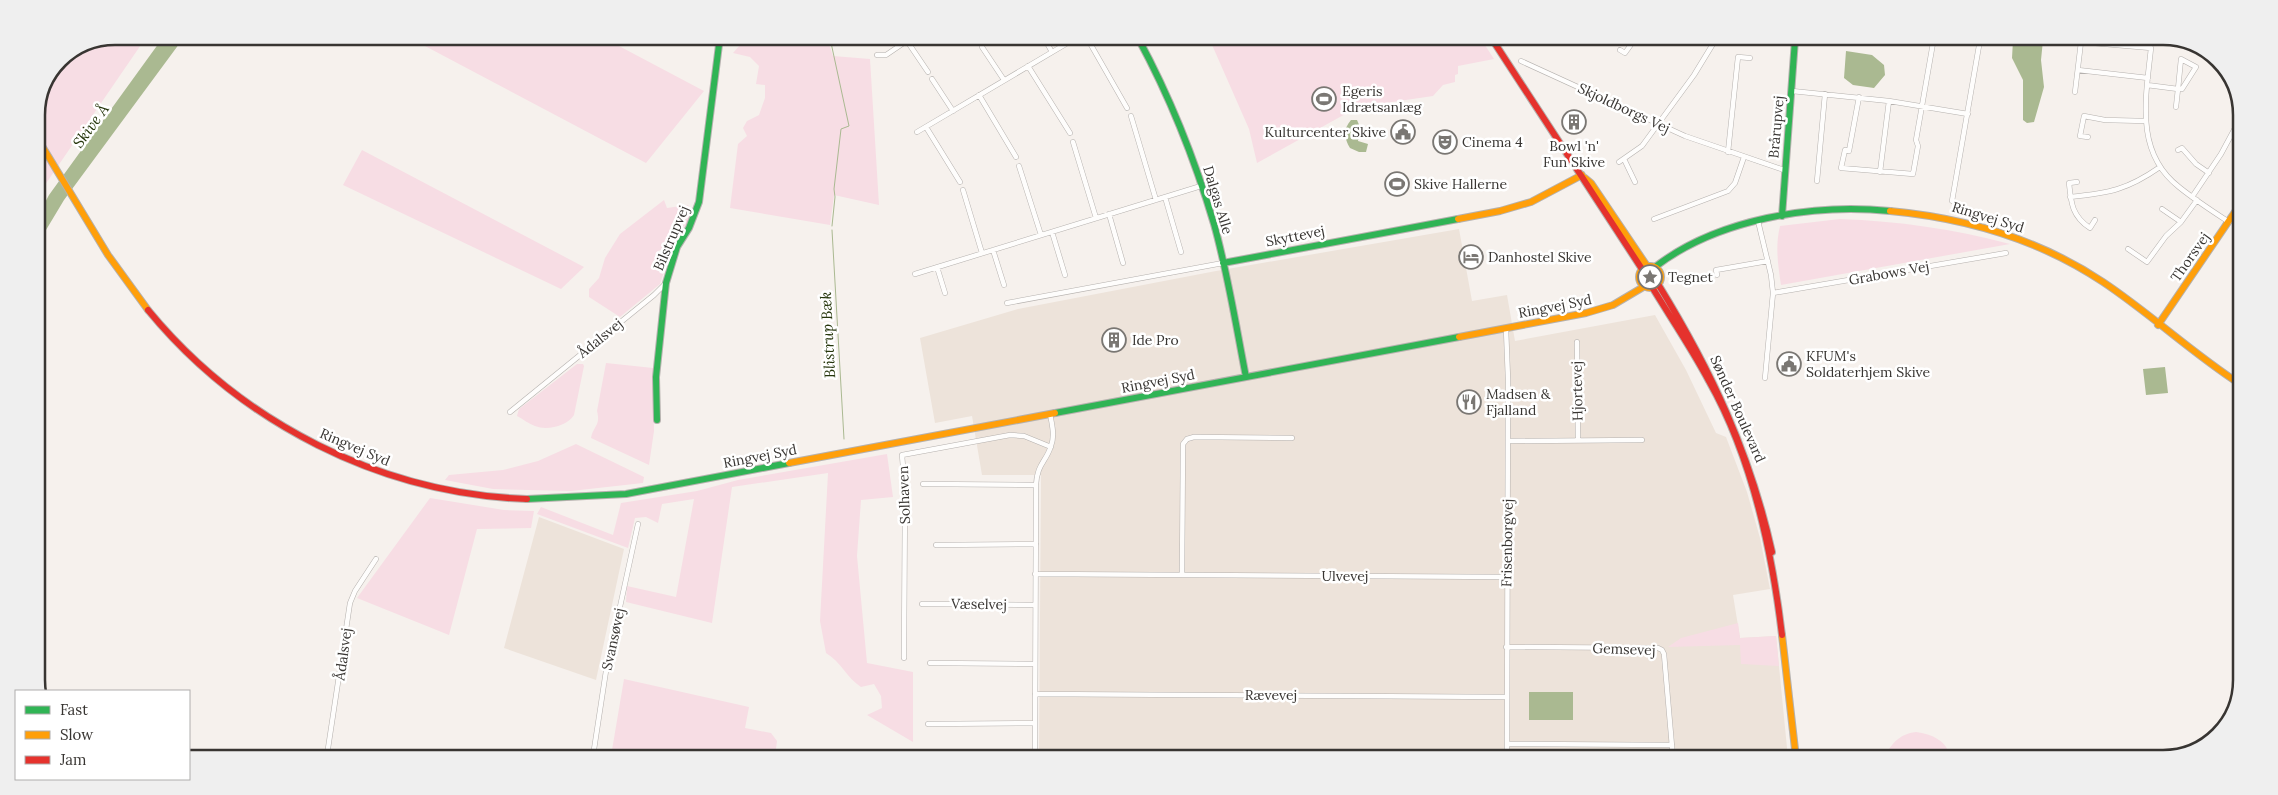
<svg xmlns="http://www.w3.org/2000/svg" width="2278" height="795" font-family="Lora,serif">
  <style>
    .built { fill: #ede3da }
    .green { fill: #f7dde4 }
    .water { fill: #aab991 }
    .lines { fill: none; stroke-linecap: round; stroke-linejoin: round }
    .stream { stroke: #aab991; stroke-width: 1 }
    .street-casing { stroke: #b5b1ae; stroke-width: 5.5 }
    .fast-casing { stroke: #b5b1ae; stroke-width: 8 }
    .slow-casing { stroke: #b5b1ae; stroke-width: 8 }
    .jam-casing { stroke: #b5b1ae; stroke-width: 8 }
    .street { stroke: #fefdfc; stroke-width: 4.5 }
    .fast { stroke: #30b455; stroke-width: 6 }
    .slow { stroke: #ff9f0a; stroke-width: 6 }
    .jam { stroke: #e5322d; stroke-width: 6 }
    .labels { text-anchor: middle; stroke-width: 5; stroke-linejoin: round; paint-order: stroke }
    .poi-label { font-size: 14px; fill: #383532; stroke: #fff; text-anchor: start }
    .street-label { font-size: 14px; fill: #383532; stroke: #fff }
    .water-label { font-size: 15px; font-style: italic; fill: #26360c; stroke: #fff }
    .rim { fill: none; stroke: #383532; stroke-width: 2.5 }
  </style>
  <rect width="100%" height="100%" fill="#f6f1ed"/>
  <path class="built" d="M1459 229 1472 301 1507 295 1515 341 1655 315 1686 370 1716 433 1726 437 1747 492 1760 538 1770 589 1733 595 1740 638 1776 636 1788 758 1039 757 1041 475H982L972 416 935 423 920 338 1018 309 1216 271Z
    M539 517 624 549 596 680 504 648Z"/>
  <path class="green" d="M116 36H147L36 198V111L60 59Z
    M408 37H602L704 91 646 163Z
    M755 38H827L833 56 870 59 879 205 834 195 830 225 730 208 738 144 747 136 743 128 747 121 759 115 765 98V85L756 84 759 66 750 57 733 53 740 45 753 46Z
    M1209 38 1481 39 1494 59 1458 66V74L1455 75V82L1443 85 1433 96 1358 107 1257 163 1249 129Z
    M362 150 584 267 561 289 343 185Z
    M664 200 667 208 688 205 693 212 675 244 658 251 660 263 665 269 660 284 620 317 589 297V289L599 278 605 258 620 234Z
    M1840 219C1898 221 1954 229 2010 244L1781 285C1778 264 1775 247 1780 226Z
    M606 363 653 368 654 431 649 465 591 438C593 426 601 426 597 411Z
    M577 364H583L584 366 574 415C567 426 547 431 535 426 529 424 523 419 517 416L519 409Z
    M576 444 644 477 643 483 571 491 493 489 445 480 449 475 503 470 538 461Z
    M887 454 893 497 861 500 857 556 867 663 913 672V742L867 715 882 708 881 696 874 684 861 687C847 678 841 662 826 653L820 621 828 473 732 487 712 623 626 602 627 586 676 597 694 499 662 504 658 523 646 517 635 518 628 548 537 514 541 507 613 535 621 503 697 491 738 480Z
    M430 498 504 510 534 511 531 528 477 529 449 635 357 598Z
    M1738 623 1740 638 1776 636 1779 666 1741 664 1740 645 1668 647 1681 638Z
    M624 679 749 707 745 728 771 733 777 741 775 756H611Z
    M1916 732C1932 734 1948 741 1950 758H1884C1891 744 1899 734 1916 732Z"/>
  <path class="water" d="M164 36H185L64 200 43 235 36 257V219L49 195Z
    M2013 40H2043L2041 60 2044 87 2034 122 2027 123 2023 120V80L2012 58Z
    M1846 51 1872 55 1884 65 1885 75 1874 88 1853 85 1844 78Z
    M1351 120H1357L1360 127 1358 141 1368 144 1366 152H1359L1350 148C1344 138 1343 129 1351 120Z
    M2165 367 2168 393 2146 395 2143 369Z
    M1529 692H1573V720H1529Z"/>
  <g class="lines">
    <path class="stream" d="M830 38 849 126 841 129 834 189 835 197 832 226
      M832 230 844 439"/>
    <g class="street-casing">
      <path id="street" d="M977 38 978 40
        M1044 38 1052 52
        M1087 38 1127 108
        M907 41 928 72
        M982 47 1004 80
        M1620 50 1625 53 1635 39
        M877 55H886L911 38
        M1521 61 1685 136 1784 170
        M1028 66 1070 133
        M2078 70 2148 78
        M932 79 953 111
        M2147 85 2178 89 2181 59 2196 67 2182 89H2178L2176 107
        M1792 91 1889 101 1968 114
        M2075 92 2081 42 2151 48C2146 97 2134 152 2179 187 2195 200 2212 211 2229 222
        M979 95 1016 157
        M1859 97 1849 151 1845 150 1841 168 1913 174 1918 146 1916 140 1933 43
        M1131 116 1156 200
        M926 127 960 182
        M917 132 1076 38
        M2088 137 2080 136 2084 116 2105 120 2145 121
        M1073 142 1096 218
        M2178 150 2182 148 2196 164 2209 173
        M1728 152 1738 57 1750 58
        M1624 159 1635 182
        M1619 162 1642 146 1694 75 1716 39
        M1019 166 1041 235
        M1880 172 1889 101
        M1817 181 1825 94
        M2077 182 2069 183C2071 203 2072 216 2090 228L2095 220
        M963 190 982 253
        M1165 197 1181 252
        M2070 197C2109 193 2127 190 2160 167
        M2192 197 2221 154 2242 115
        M1952 201 1980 40
        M2162 209 2181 222
        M1109 214 1123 263
        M1654 219 1728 191 1735 183 1744 157
        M1758 221 1771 275 1773 293 1765 378
        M1052 232 1065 275
        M2128 249 2147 262 2166 236 2181 222 2197 200
        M993 250 1004 285
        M937 267 945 293
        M915 274 1201 186
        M1717 275 1716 270 1768 261
        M1773 293 2006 253
        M1007 303 1223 263
        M1506 329 1508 379 1507 757
        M1577 342 1578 440
        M510 412 654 295 665 284
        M1508 441 1642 440
        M923 484 1036 485
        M936 545 1036 544
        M1035 574 1507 577
        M1182 575 1183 444 1187 439 1194 437 1292 438
        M922 604 1035 605
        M1506 647 1658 648 1662 650 1664 654 1673 758
        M904 658 905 491 902 455 1010 435 1024 436 1051 447
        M930 663 1035 664
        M1035 694 1506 697
        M928 724 1035 723
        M1507 744 1672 745
        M327 755 350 603 355 591 376 559
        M593 756 606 671 638 524
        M1035 757 1036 485C1037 464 1046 462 1051 446 1055 436 1052 424 1050 414"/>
    </g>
    <g class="fast-casing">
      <path id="fast" d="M1138 38C1170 97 1195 160 1214 224 1228 274 1236 326 1246 377
        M1782 216 1795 40
        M1223 263 1458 219
        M1655 267C1717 219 1814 203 1890 211
        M1055 413 1459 337
        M657 420 656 377 666 283 677 247 689 228 699 202 720 37
        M527 499 626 494 789 463"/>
    </g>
    <g class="slow-casing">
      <path id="slow" d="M36 136 108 255 148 310
        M1585 178 1591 183 1647 266
        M1890 211C1966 218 2040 240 2103 282 2151 314 2192 353 2240 384
        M1458 219 1500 211 1531 202 1582 175
        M1639 277a11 11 0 1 1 22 0a11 11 0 1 1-22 0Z
        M2158 325 2241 203
        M1459 337 1586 313 1613 305 1645 286
        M789 463 1055 413
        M1782 635 1796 758"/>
    </g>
    <g class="jam-casing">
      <path id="jam" d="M1492 39 1642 269
        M1658 284C1711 370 1750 453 1772 552
        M1652 287C1671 318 1692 349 1709 381 1751 455 1772 551 1782 635
        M148 310C241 423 381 494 527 499"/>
    </g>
    <use href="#street" class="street"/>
    <use href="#fast" class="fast"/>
    <use href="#slow" class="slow"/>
    <use href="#jam" class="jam"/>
  </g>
  <defs>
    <g id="stadium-ring" transform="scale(1.25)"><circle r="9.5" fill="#fff" stroke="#7a7773" stroke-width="1.5"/><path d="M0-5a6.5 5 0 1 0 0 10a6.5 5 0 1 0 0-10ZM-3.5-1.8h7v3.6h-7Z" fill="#7a7773"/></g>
    <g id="building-ring" transform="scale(1.25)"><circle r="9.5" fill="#fff" stroke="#7a7773" stroke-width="1.5"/><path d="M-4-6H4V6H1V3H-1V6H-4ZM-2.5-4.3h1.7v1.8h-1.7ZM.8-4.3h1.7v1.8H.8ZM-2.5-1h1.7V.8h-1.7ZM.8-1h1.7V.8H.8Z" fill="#7a7773"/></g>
    <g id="civic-ring" transform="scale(1.25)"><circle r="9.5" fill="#fff" stroke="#7a7773" stroke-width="1.5"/><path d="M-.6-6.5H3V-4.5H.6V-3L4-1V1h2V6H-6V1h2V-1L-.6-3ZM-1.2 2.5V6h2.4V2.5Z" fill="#7a7773"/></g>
    <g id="theatre-ring" transform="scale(1.25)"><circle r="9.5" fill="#fff" stroke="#7a7773" stroke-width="1.5"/><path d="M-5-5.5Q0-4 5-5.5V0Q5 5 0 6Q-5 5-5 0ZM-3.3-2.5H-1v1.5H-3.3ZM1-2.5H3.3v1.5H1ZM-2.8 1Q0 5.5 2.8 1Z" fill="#7a7773"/></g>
    <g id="hotel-ring" transform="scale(1.25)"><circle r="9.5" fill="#fff" stroke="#7a7773" stroke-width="1.5"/><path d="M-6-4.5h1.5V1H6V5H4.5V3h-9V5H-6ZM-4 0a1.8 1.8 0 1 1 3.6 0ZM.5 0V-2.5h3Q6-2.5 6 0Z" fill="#7a7773"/></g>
    <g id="sight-ring" transform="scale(1.25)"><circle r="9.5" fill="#fff" stroke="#7a7773" stroke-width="1.5"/><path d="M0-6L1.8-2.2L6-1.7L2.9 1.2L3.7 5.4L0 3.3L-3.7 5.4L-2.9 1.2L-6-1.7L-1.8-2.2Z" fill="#7a7773"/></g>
    <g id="restaurant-ring" transform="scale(1.25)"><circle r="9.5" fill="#fff" stroke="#7a7773" stroke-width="1.5"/><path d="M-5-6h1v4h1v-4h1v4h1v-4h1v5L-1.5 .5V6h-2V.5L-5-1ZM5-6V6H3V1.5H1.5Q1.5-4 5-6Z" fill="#7a7773"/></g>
  </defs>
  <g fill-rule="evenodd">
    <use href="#stadium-ring" x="1324" y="99"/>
    <use href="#building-ring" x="1574" y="122"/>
    <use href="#civic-ring" x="1403" y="132"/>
    <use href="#theatre-ring" x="1445" y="142"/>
    <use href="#stadium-ring" x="1397" y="184"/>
    <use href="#hotel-ring" x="1471" y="257"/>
    <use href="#sight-ring" x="1650" y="277"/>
    <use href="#building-ring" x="1114" y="340"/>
    <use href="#civic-ring" x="1789" y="364"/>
    <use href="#restaurant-ring" x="1469" y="402"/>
  </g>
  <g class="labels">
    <g class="poi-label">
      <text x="1342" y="96">Egeris<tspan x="1342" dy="16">Idrætsanlæg</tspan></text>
      <text x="1386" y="137" text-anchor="end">Kulturcenter Skive</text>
      <text x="1462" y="147">Cinema 4</text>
      <text x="1574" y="151" text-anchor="middle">Bowl 'n'<tspan x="1574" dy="16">Fun Skive</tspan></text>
      <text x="1414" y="189">Skive Hallerne</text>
      <text x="1488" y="262">Danhostel Skive</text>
      <text x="1668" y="282">Tegnet</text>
      <text x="1132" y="345">Ide Pro</text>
      <text x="1806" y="361">KFUM's<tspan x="1806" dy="16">Soldaterhjem Skive</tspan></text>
      <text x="1486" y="399">Madsen &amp;<tspan x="1486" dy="16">Fjalland</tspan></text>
    </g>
    <g class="street-label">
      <text transform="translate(1624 108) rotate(25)" y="5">Skjoldborgs Vej</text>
      <text transform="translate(1776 127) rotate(-85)" y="5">Brårupvej</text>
      <text transform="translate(1218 200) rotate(73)" y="5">Dalgas Alle</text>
      <text transform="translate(1988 217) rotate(17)" y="5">Ringvej Syd</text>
      <text transform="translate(1295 236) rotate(-11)" y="5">Skyttevej</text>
      <text transform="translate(671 238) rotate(-67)" y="5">Bilstrupvej</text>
      <text transform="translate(2190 257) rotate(-55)" y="5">Thorsvej</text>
      <text transform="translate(1889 273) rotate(-10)" y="5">Grabows Vej</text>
      <text transform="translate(1555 306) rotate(-11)" y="5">Ringvej Syd</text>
      <text transform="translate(600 338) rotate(-39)" y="5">Ådalsvej</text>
      <text transform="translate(1158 381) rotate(-11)" y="5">Ringvej Syd</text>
      <text transform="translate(1577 391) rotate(-91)" y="5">Hjortevej</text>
      <text transform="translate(1738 409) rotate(66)" y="5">Sønder Boulevard</text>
      <text transform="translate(355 447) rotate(23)" y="5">Ringvej Syd</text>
      <text transform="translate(760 456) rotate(-11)" y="5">Ringvej Syd</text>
      <text transform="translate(904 495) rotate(-92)" y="5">Solhaven</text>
      <text transform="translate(1507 543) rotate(-89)" y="5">Frisenborgvej</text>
      <text x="1345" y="581">Ulvevej</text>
      <text transform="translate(979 604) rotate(1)" y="5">Væselvej</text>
      <text transform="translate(613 639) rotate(-78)" y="5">Svansøvej</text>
      <text transform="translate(1624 649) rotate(2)" y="5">Gemsevej</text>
      <text transform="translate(343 654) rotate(-82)" y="5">Ådalsvej</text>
      <text x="1271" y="700">Rævevej</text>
    </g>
    <g class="water-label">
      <text transform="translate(91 126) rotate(-54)" y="5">Skive Å</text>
      <text transform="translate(828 335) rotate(-93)" y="5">Blistrup Bæk</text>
    </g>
  </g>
  <path d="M0 0H2278V795H0ZM115 45H2163A70 70 0 0 1 2233 115V680A70 70 0 0 1 2163 750H115A70 70 0 0 1 45 680V115A70 70 0 0 1 115 45Z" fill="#efefef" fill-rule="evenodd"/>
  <path class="rim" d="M115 45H2163A70 70 0 0 1 2233 115V680A70 70 0 0 1 2163 750H115A70 70 0 0 1 45 680V115A70 70 0 0 1 115 45Z"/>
  <rect x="15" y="690" width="175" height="90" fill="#ffffff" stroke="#afaead"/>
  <rect x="25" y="706" width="25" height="8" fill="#30b455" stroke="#afaead"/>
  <text x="60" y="715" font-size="15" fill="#383532">Fast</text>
  <rect x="25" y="731" width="25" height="8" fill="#ff9f0a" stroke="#afaead"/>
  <text x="60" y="740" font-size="15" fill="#383532">Slow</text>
  <rect x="25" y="756" width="25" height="8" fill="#e5322d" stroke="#afaead"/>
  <text x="60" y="765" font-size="15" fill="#383532">Jam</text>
</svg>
